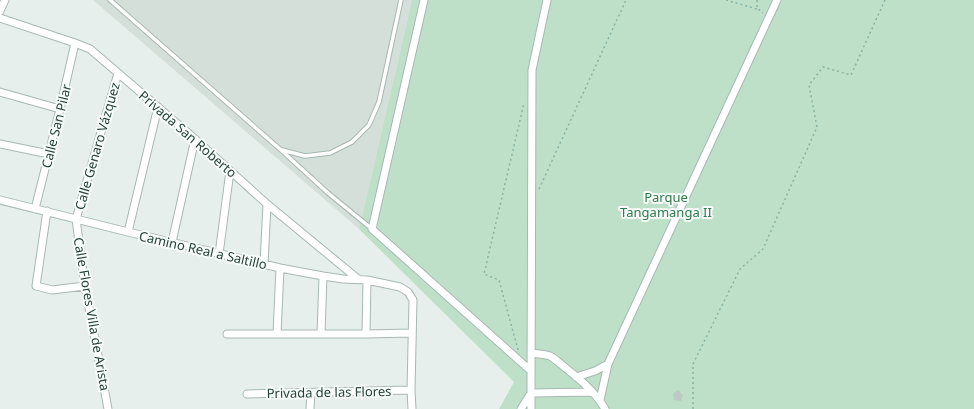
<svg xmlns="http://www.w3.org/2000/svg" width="974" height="409" font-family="'Noto Sans',sans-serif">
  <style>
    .built { fill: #d4dfda }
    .green { fill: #bfe0c8 }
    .building { fill: #bbcac4 }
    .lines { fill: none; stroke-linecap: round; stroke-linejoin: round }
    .service-casing { stroke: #a8b8b2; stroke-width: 5.5 }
    .minor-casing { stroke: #a8b8b2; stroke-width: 9 }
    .path { stroke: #86b3a5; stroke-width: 1.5; stroke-dasharray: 2 3; stroke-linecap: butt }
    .service { stroke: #fff; stroke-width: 3.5 }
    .minor { stroke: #fff; stroke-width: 7 }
    .labels { text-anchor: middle; stroke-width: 4; stroke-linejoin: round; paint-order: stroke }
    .street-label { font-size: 13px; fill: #24423a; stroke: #f7fbf9 }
    .park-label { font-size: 13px; fill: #2d7a4b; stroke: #f7fbf9 }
  </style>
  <rect width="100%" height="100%" fill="#e6efeb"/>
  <path class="built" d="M93 0H412L359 229Z"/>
  <path class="green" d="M412 0H974V409H499L514 382 359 229Z"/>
  <path class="building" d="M678 390 683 395 681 401 674 400 673 394Z"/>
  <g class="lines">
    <g class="service-casing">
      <path id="service" d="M110 0 281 150 328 193 372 229
        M282 150 305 156 330 153 352 142 369 125 379 102 401 0"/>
    </g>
    <g class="minor-casing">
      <path id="minor" d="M424 0 372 229 531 371
        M0 11 5 0
        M0 18 75 43 90 49 195 139 267 204 358 279
        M0 92 60 109
        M0 144 49 154
        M0 200 128 232 280 268 323 276 343 279 367 280 400 287 408 292 413 300 411 390 412 409
        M35 209 60 109 75 43
        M47 211 36 286 52 290 85 286
        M128 232 158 107
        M172 242 195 139
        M219 254 230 171
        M264 264 267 204
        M227 334H366L412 333
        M277 334 280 268
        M321 334 323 276
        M366 334 367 280
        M531 353C538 354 544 354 550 356 554 358 558 362 562 365 578 378 595 391 605 409
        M576 377 595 371 608 364
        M247 394 411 390
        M600 400 608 364 777 0
        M108 409 85 286 76 219 118 73
        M310 409 311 393
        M521 409 531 393 532 70 547 0
        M531 409V393L592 392"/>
    </g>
    <path class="path" d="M726 0 760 10
      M757 0V8L763 13
      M539 189 626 0
      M518 350 499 280 484 274 524 103
      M693 409V364L740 269 763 249 817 127 809 85 823 67 851 75 885 0"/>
    <use href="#service" class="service"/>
    <use href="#minor" class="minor"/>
  </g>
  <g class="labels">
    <g class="street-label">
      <text transform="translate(56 126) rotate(-76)" y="5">Calle San Pilar</text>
      <text transform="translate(188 134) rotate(41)" y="5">Privada San Roberto</text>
      <text transform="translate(97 146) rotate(-74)" y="5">Calle Genaro Vázquez</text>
      <text transform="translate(203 250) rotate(13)" y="5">Camino Real a Saltillo</text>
      <text transform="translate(92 314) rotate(80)" y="5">Calle Flores Villa de Arista</text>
      <text transform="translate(329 392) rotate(-1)" y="5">Privada de las Flores</text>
    </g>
    <g class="park-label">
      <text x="666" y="202">Parque<tspan x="666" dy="15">Tangamanga II</tspan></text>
    </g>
  </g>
</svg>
